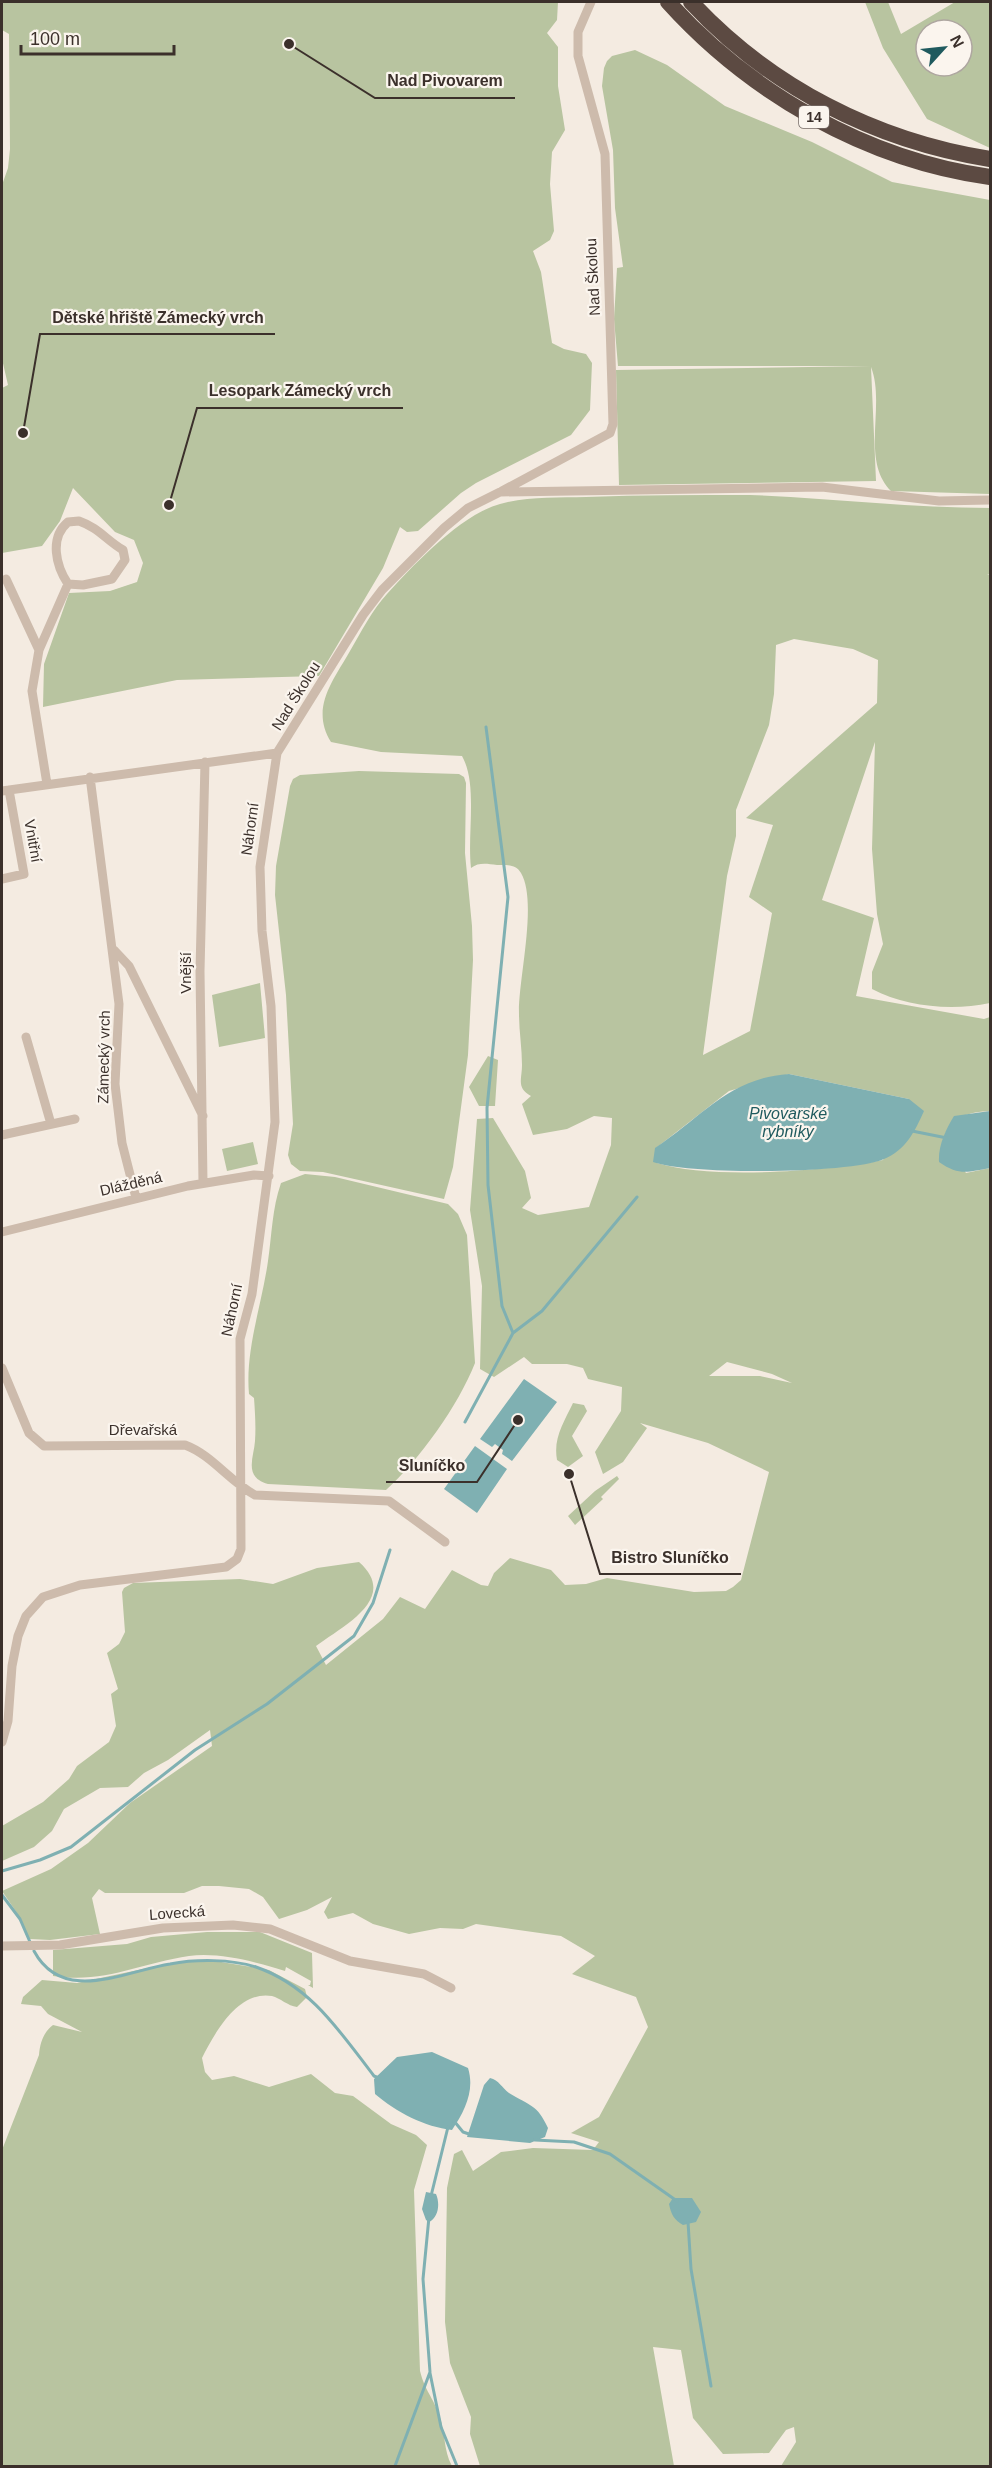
<svg xmlns="http://www.w3.org/2000/svg" width="992" height="2468" font-family="Helvetica,sans-serif">
  <style>
    .green { fill: #b8c4a0; fill-rule: evenodd }
    .water { fill: #7fb0b2 }
    .lines { fill: none; stroke-linecap: round; stroke-linejoin: round }
    .stream { stroke: #7fb0b2; stroke-width: 3 }
    .street { stroke: #cdbbac; stroke-width: 9 }
    .highway { stroke: #5c4a42; stroke-width: 16 }
    .labels { text-anchor: middle; stroke-width: 4.5; stroke-linejoin: round; paint-order: stroke }
    .shield { fill: #fbf5ee; stroke: #756b66; stroke-width: 1.5 }
    .shield-label { font-size: 14px; font-weight: bold; fill: #3b302b }
    .street-label { font-size: 15px; fill: #3b302b; stroke: #fbf5ee }
    .water-label { font-size: 16px; font-style: italic; fill: #1f5a5e; stroke: #fbf5ee }
    .leader { fill: none; stroke: #3b302b; stroke-width: 2 }
    .callout-dot { fill: #3b302b; stroke: #fbf5ee; stroke-width: 2 }
    .callout-label { font-size: 16px; text-anchor: middle; font-weight: bold; fill: #3b302b; stroke: #fbf5ee; stroke-width: 4.5; stroke-linejoin: round; paint-order: stroke }
  </style>
  <rect width="100%" height="100%" fill="#f4ebe1"/>
  <path class="green" d="M2 2H558L557 20 547 33 558 47V86L565 130 552 152 550 184 554 231 550 240 533 251 541 272 552 343 564 349 586 354 592 363 590 410 571 435 476 483 461 493 418 531 407 532 400 527 383 568 319 676 177 680 43 707 44 664 69 593 110 591 137 582 143 563 134 540 115 532 73 488 60 521 42 546 2 553V388L8 385 2 359V185L8 168 10 149 9 34 2 30Z
    M865 2H888L901 34 955 2H990V148L927 119 883 48ZM926 30H962V66H926Z
    M635 50 667 65 725 106 812 142 892 182 990 200V494L891 491C860 460 886 405 871 367L876 481 619 485 616 370 871 366H618L614 319 617 268 623 267 615 208 613 150 602 86 604 68 607 61 612 56Z
    M750 495C830 498 910 508 990 508V574H987L990 575V1003C952 1011 906 1007 872 989V972L883 944 877 914 872 849 875 742 822 900 874 918 856 996 984 1019 990 1017V1111C970 1112 950 1116 944 1138L966 1173 990 1168V2466H781L796 2442 794 2427 786 2430 769 2453 723 2454 693 2418 681 2350 653 2347 674 2466H480L470 2434 471 2417 450 2363 445 2322 447 2188 454 2154 462 2150 473 2171 501 2152 533 2148 593 2150 599 2142 571 2133 599 2117 648 2027 636 1997 572 1974 595 1956 561 1936 476 1924 463 1929 440 1928 409 1934 373 1924 353 1913 328 1919 324 1912 332 1897 307 1910 279 1919 263 1897 249 1889 219 1886H202L184 1893H105L99 1889 92 1898 100 1934 50 1940 30 1939 26 1935 17 1913 2 1891 51 1869 88 1843 130 1803 212 1746 210 1730 168 1760 144 1773 128 1787 100 1788 64 1809 52 1831 34 1847 2 1861V1826L43 1802 69 1779 77 1766 109 1742 116 1726 111 1694 118 1689 107 1653 119 1644 125 1632 122 1592 124 1588 133 1583 240 1579 273 1584 317 1568 359 1562C400 1598 343 1626 316 1646L326 1665 383 1619 400 1597 425 1609 452 1570 481 1585 488 1586 494 1573 510 1558 551 1570 565 1585 586 1584 607 1578 694 1592 726 1591 733 1587 741 1580 769 1472 708 1443 640 1423 647 1428 623 1462 603 1474 595 1452 621 1411 622 1387 588 1379 583 1368 567 1364H532L524 1357 494 1377 480 1369 482 1286 470 1210 477 1119 493 1118 525 1171 531 1198 522 1208 538 1215 589 1207 611 1145 612 1118 594 1116 567 1129 533 1135 522 1104 531 1096C516 1088 522 1079 522 1065 522 1048 519 1031 519 1014 518 980 538 902 521 873 516 864 506 865 497 865 487 864 479 862 471 868 467 834 478 784 462 756L381 752 331 742C310 708 333 681 350 651 361 632 373 609 387 594 413 565 462 514 500 504 527 496 558 498 586 497 641 495 695 495 750 495ZM794 639 853 649 878 660 877 703 746 818 773 825 749 897 772 913 750 1031 703 1055 727 876 736 836V810L769 725 774 694 776 645ZM789 1074 909 1099 883 1160C827 1171 710 1180 657 1163L656 1148 729 1091ZM727 1362 772 1374 792 1383 760 1376H709Z
    M359 771 459 774 464 777 466 783 465 853 472 926 473 960 468 1055 453 1167 444 1199 323 1172 300 1171 291 1164 288 1155 293 1124 286 995 275 895 276 866 290 786 293 779 300 775Z
    M260 983 265 1038 219 1047 212 995Z
    M488 1056 498 1060 495 1106H479L469 1087Z
    M253 1142 258 1164 227 1171 222 1149Z
    M305 1174 335 1177 448 1204 458 1214 467 1235 475 1363C458 1406 420 1459 386 1490L268 1484C243 1477 254 1457 255 1441 256 1427 255 1412 254 1398L249 1394C245 1350 262 1304 268 1261 272 1234 272 1209 281 1183Z
    M573 1403 584 1405 587 1411 572 1436 583 1456 568 1467 557 1460C553 1438 564 1422 573 1403Z
    M617 1476 619 1479 601 1497 603 1499 575 1525 568 1516 595 1491Z
    M207 1932H260L312 1953 313 1988 308 1985H310L311 1981 286 1967 285 1971C257 1962 219 1952 189 1956 140 1963 105 1984 53 1976V1950L127 1944 151 1937Z
    M209 1960 269 1970 305 1989 307 1997 297 2007C288 2006 280 1998 272 1996 238 1990 214 2034 202 2058L205 2072 212 2080 234 2076 269 2087 311 2074 335 2093 353 2096 391 2124 416 2135 427 2145 414 2190 420 2371C425 2391 433 2397 439 2415 446 2433 443 2450 452 2466H2V2150L39 2055C40 2043 43 2033 53 2025L82 2032 48 2014 41 2006 21 2004 23 1997 42 1980 77 1983 171 1963Z"/>
  <path class="water" d="M789 1074 909 1099 924 1111C915 1131 906 1150 884 1159 851 1174 687 1175 653 1162L655 1148C702 1117 729 1078 789 1074Z
    M990 1111V1168C968 1172 959 1176 939 1162 938 1146 946 1129 954 1116Z
    M524 1379 557 1402 512 1461 502 1454 503 1450 495 1444 492 1447 480 1439Z
    M475 1446 507 1469 477 1513 444 1489Z
    M432 2052 468 2068C475 2090 465 2111 452 2130 425 2127 396 2112 375 2094L374 2079 397 2057Z
    M490 2078C499 2080 502 2088 509 2093 530 2106 537 2104 548 2128L545 2137 530 2143 467 2137 484 2085Z
    M426 2192 436 2194C440 2203 439 2217 429 2222L426 2220 422 2209Z
    M673 2198H692L701 2212 696 2222 683 2225C674 2220 671 2214 669 2204Z"/>
  <g class="lines">
    <path class="stream" d="M486 727 508 897 487 1108 488 1185 502 1306 513 1333
      M912 1131 947 1138
      M465 1422 513 1333 542 1311 637 1197
      M2 1871 40 1860 71 1847 195 1750 267 1704 354 1636 373 1603 390 1550
      M2 1895 20 1919 30 1942
      M34 1951C63 2005 125 1971 170 1964 196 1959 231 1959 256 1967 311 1986 340 2032 374 2076L379 2078
      M454 2121 463 2132 472 2135
      M535 2140 574 2142 610 2154 677 2201
      M431 2196 448 2127
      M688 2222 691 2269 711 2386
      M430 2373 441 2427 457 2466
      M395 2466 430 2372 423 2279 429 2217"/>
    <path class="street" d="M502 491 610 433 613 424 605 154 578 56V32L591 2
      M79 521C99 528 106 540 123 550L125 560 112 579 83 585 68 584C56 566 49 538 68 522Z
      M6 579 39 650 32 691 47 784
      M39 650 68 584
      M90 777 119 1004 115 1084 122 1143 136 1198
      M2 791 277 753
      M2 879 24 874 9 790
      M114 950 129 966 203 1116
      M26 1037 51 1124
      M2 1135 75 1119
      M203 1183 200 971 205 762
      M2 1232 188 1186 254 1175 269 1176
      M2 1368 29 1433 44 1446 185 1445C212 1455 229 1481 255 1495L389 1501 445 1542
      M2 1742 8 1721 12 1666 18 1636 26 1616 43 1597 80 1585 226 1567 237 1559 241 1549 240 1339 252 1294 275 1122 271 1006 262 931 260 867 277 753 363 615 382 590 444 528 468 508 500 492 822 487 939 501 990 500
      M2 1946 60 1945 163 1928 233 1925 270 1929 350 1961 424 1974 451 1988"/>
    <path class="highway" d="M668 2C751 94 867 160 990 177
      M691 2C770 87 876 141 990 159"/>
  </g>
  <g class="labels">
    <rect class="shield" x="799" y="106" width="30" height="22" rx="4.5"/>
    <g class="shield-label">
      <text x="814" y="122">14</text>
    </g>
    <g class="street-label">
      <text transform="translate(593 277) rotate(-93)" y="5">Nad Školou</text>
      <text transform="translate(296 696) rotate(-58)" y="5">Nad Školou</text>
      <text transform="translate(250 829) rotate(-82)" y="5">Náhorní</text>
      <text transform="translate(33 841) rotate(80)" y="5">Vnitřní</text>
      <text transform="translate(186 973) rotate(-90)" y="5">Vnější</text>
      <text transform="translate(104 1057) rotate(-89)" y="5">Zámecký vrch</text>
      <text transform="translate(131 1184) rotate(-13)" y="5">Dlážděná</text>
      <text transform="translate(232 1310) rotate(-78)" y="5">Náhorní</text>
      <text x="143" y="1435">Dřevařská</text>
      <text transform="translate(177 1913) rotate(-4)" y="5">Lovecká</text>
    </g>
    <g class="water-label">
      <text x="788" y="1119">Pivovarské<tspan x="788" dy="18">rybníky</tspan></text>
    </g>
  </g>
  <path class="leader" d="M289 44L375 98H515M23 433L40 334H275M169 505L197 408H403M518 1420L477 1482H386M569 1474L600 1574H741"/>
  <g class="callout-dot">
    <circle cx="289" cy="44" r="6"/>
    <circle cx="23" cy="433" r="6"/>
    <circle cx="169" cy="505" r="6"/>
    <circle cx="518" cy="1420" r="6"/>
    <circle cx="569" cy="1474" r="6"/>
  </g>
  <g class="callout-label">
    <text x="445" y="86">Nad Pivovarem</text>
    <text x="158" y="323">Dětské hřiště Zámecký vrch</text>
    <text x="300" y="396">Lesopark Zámecký vrch</text>
    <text x="432" y="1471">Sluníčko</text>
    <text x="670" y="1563">Bistro Sluníčko</text>
  </g>
  <rect width="992" height="2468" fill="none" stroke="#3b302b" stroke-width="6"/>
  <g transform="translate(944 48) rotate(63)"><circle r="28" fill="#fbf5ee" stroke="#aea6a0" stroke-width="1.5"/>
  <path d="M0-4.5L10 22L0 15L-10 22Z" fill="#1f5a5e"/>
  <text y="-9" font-size="16" font-weight="bold" text-anchor="middle" fill="#3b302b">N</text>
  </g>
  <path d="M21 45v9h153v-9" fill="none" stroke="#3b302b" stroke-width="3"/>
  <text x="30" y="45" font-size="18" fill="#3b302b" stroke="#fbf5ee" stroke-width="4.5" paint-order="stroke">100 m</text>
</svg>
